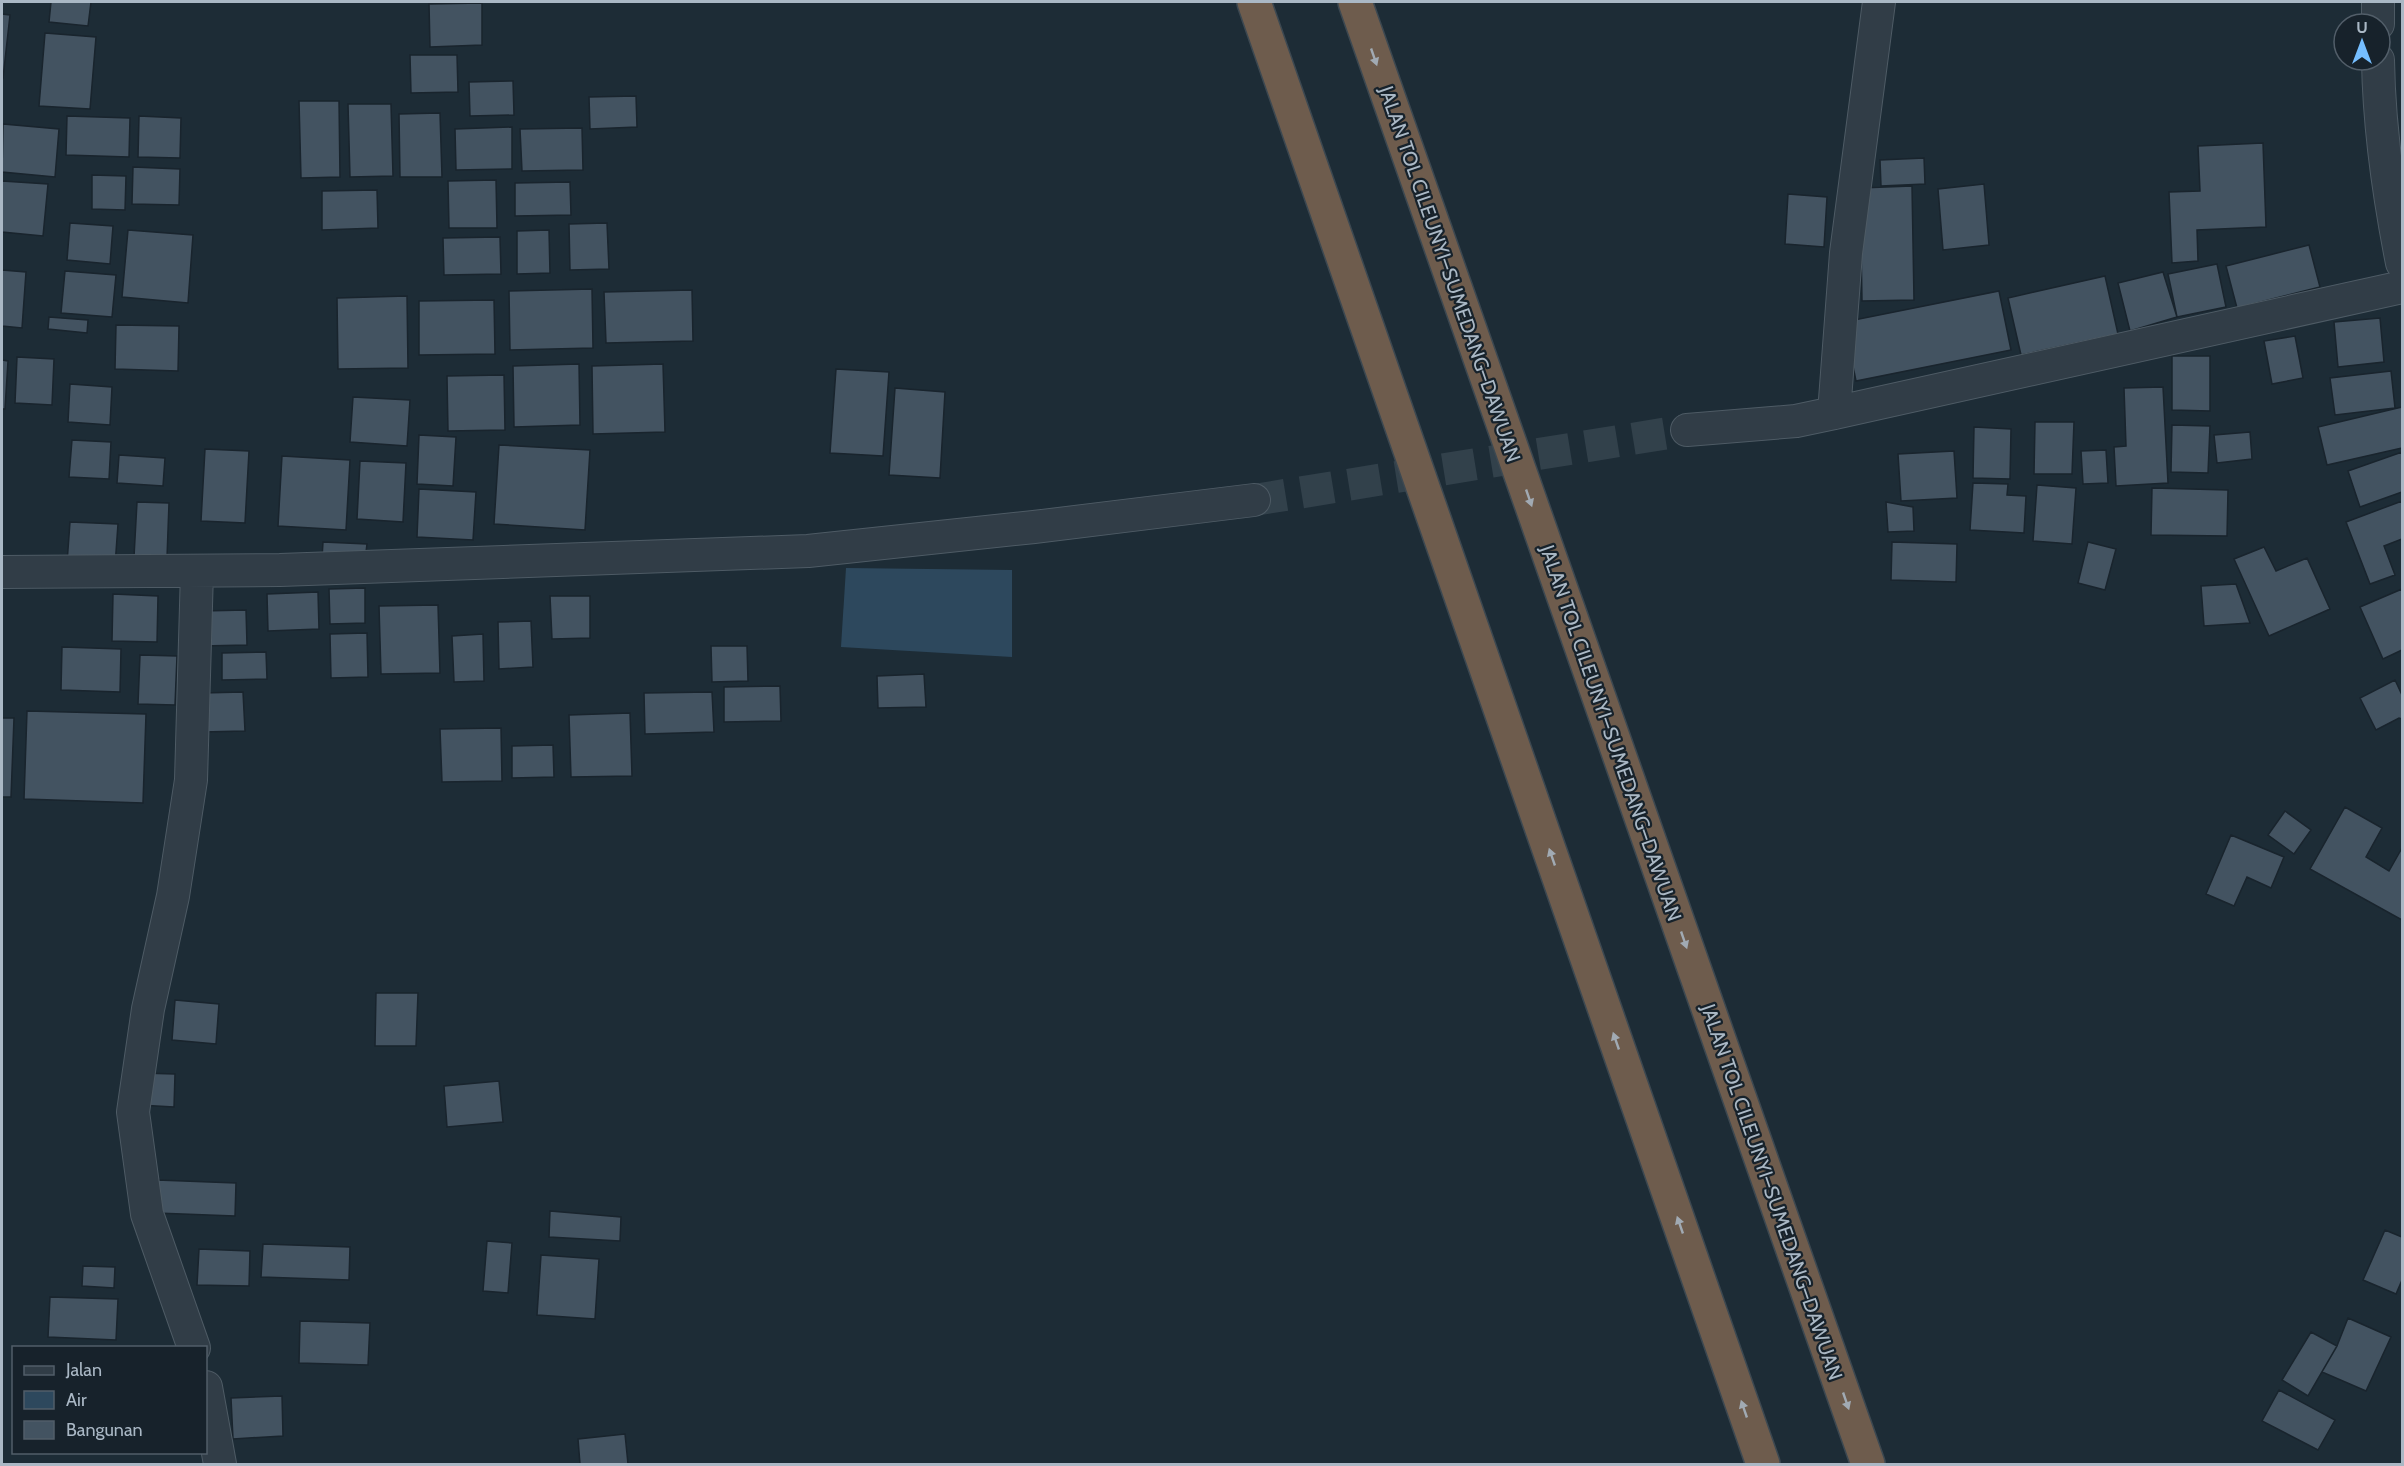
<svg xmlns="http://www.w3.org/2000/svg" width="2404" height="1466" font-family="Cabin,sans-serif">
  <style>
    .water { fill: #2d485d }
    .building { fill: #435361; stroke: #19242d; stroke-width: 1.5 }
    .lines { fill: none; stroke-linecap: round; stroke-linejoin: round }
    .street-tunnel { stroke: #32414b; stroke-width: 32; stroke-dasharray: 32 16; stroke-linecap: butt }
    .street-casing { stroke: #4e5b65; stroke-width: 34 }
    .highway-casing { stroke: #3c4851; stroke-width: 36 }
    .street { stroke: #313d47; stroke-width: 32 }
    .highway { stroke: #6e5c4d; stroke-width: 33 }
    .oneway { fill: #a1aab3 }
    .labels { text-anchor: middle; stroke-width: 4.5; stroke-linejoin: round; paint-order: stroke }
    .street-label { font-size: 20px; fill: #aab8c5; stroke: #17222b }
  </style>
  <rect width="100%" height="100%" fill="#1d2c36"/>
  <path class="water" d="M846 568 1012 570V657L841 647Z"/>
  <path class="building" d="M51 2H91L88 26 49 22Z
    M482 3V45L430 47 429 4Z
    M2 14 10 15 3 78H2Z
    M45 33 96 37 90 109 39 106Z
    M410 55H457L458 92 411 93Z
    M513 81 514 115 470 116 469 82Z
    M636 96 637 127 590 129 589 97Z
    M299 101H339L340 177 301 178Z
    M348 104H391L393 176 350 177Z
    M440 113 442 177H400L399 114Z
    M67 116 130 118 129 157 66 155Z
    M139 116 181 118 180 158 138 157Z
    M3 124 59 129 55 177 2 172Z
    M512 127V169L456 170 455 129Z
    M582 128 583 170 522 171 520 129Z
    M2263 143 2266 227 2197 230 2198 261 2172 263 2169 192 2200 191 2198 146Z
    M1924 158 1925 184 1881 186 1880 160Z
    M133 167 180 169 179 205 132 204Z
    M92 175 126 176 125 210 92 209Z
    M496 180 497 228H449L448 181Z
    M2 181 48 184 43 236 2 232Z
    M570 182 571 215 515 216V183Z
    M1984 184 1989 245 1943 250 1938 189Z
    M1912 186 1914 300 1862 301 1860 188Z
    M377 190 378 228 322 230V191Z
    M1788 194 1827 197 1824 247 1785 244Z
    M70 223 113 226 110 264 67 260Z
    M607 223 609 269 570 270 569 224Z
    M128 230 193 235 188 303 122 297Z
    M549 230 550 273 517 274V231Z
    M500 237 501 274 444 275 443 238Z
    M2309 245 2320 287 2237 308 2226 266Z
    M2217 264 2226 307 2177 317 2168 274Z
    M2 270 26 272 22 328 2 326Z
    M65 271 116 275 112 317 61 313Z
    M2163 272 2177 317 2130 331 2118 283Z
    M2105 276 2118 334 2021 355 2008 298Z
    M592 289 593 348 510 350 509 291Z
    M692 290 693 341 606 343 604 292Z
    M1999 291 2011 350 1856 381 1844 322Z
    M407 296 408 368 338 369 337 298Z
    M494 300 495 354 419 355V301Z
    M49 317 88 320 87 333 48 329Z
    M2380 318 2384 362 2338 367 2334 322Z
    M116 325 179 326 178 371 115 369Z
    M2295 336 2303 378 2272 384 2264 341Z
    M2172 356H2210V411L2172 410Z
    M17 357 54 359 52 405 15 403Z
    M2 360 8 361 5 409H2Z
    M579 364 580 425 514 427 513 366Z
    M663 364 665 432 593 434 592 366Z
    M836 369 889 372 883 456 830 453Z
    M2391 371 2395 408 2335 415 2330 378Z
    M504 375 505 430 448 431 447 376Z
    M70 384 112 387 110 425 68 422Z
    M2163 387 2168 483 2116 486 2114 447 2126 446 2124 388Z
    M895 388 945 392 940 478 889 475Z
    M353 397 410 400 407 446 350 442Z
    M2402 407V448L2327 465 2318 427Z
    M2035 422H2074L2072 474H2034Z
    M2172 425 2210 426 2208 473 2171 472Z
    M1974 427 2011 429 2010 479 1973 478Z
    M2250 432 2252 459 2217 463 2214 435Z
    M419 435 456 437 453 486 417 484Z
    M72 440 111 442 109 479 69 477Z
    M499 445 590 450 585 530 494 524Z
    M205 449 249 451 245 523 201 521Z
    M2106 450 2108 483 2083 484 2081 451Z
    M1954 451 1957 498 1901 501 1898 454Z
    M2402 452V492L2360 507 2348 471Z
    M119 455 165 458 163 486 117 483Z
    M282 456 350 460 346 530 278 526Z
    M360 461 406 463 403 522 357 519Z
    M1973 483 2008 484 2007 495 2026 496 2024 533 1970 530Z
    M2037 485 2076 488 2072 544 2033 541Z
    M2152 488 2228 490 2227 536 2151 535Z
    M419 489 476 492 473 540 417 537Z
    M2402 501V539L2384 546 2395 575 2370 584 2346 522Z
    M137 502 169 503 167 558 134 557Z
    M1886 502 1913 507 1914 531 1888 532Z
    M70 522 118 524 115 566 67 563Z
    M323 542 367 544 365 560 322 558Z
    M1892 542 1957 544 1956 582 1891 580Z
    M2088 542 2116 549 2105 590 2078 583Z
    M2264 547 2276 571 2307 558 2330 609 2269 636 2234 559Z
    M2236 584 2250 623 2204 626 2201 586Z
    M365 588V623L330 624 329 589Z
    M2402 589V650L2383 659 2360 607Z
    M318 592 319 629 268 631 267 594Z
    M113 594 158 596 157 642 112 641Z
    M550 596H590V638L552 639Z
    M438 605 440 673 381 674 379 606Z
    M246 610 247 645 202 646V611Z
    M531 621 533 667 499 669 498 622Z
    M367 633 368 677 331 678 330 634Z
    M483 634 484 681 454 682 452 636Z
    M711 646H747L748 681 712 682Z
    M62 647 121 649 120 692 61 690Z
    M266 652 267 679 222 680V653Z
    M140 655 177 656 175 705 138 704Z
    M924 674 926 707 878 708 877 676Z
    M2395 680 2402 695V719L2399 718 2376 730 2360 698Z
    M780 686 781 721 724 722V687Z
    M243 692 245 731 202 732V693Z
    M712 692 714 732 645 734 644 693Z
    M27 711 146 714 143 803 24 799Z
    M630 713 632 776 571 777 569 715Z
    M2 718H14L11 797H2Z
    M501 728 502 781 442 782 440 729Z
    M553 745 554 777 512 778V746Z
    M2345 807 2382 828 2366 857 2389 871 2402 848V920L2310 869Z
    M2285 811 2311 830 2294 854 2268 835Z
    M2231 835 2284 857 2271 888 2247 877 2234 906 2206 894Z
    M376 993H418L416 1046H375Z
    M175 1000 219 1004 216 1044 172 1040Z
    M140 1073 175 1074 174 1107 139 1105Z
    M499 1081 503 1122 447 1127 444 1086Z
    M157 1180 236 1183 235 1216 156 1213Z
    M550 1211 621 1217 620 1241 549 1237Z
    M2385 1230 2402 1237V1280L2396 1294 2363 1280Z
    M487 1241 512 1243 508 1293 483 1291Z
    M263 1244 350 1247 349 1280 261 1277Z
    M199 1249 250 1251 249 1286 197 1285Z
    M541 1255 599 1259 595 1319 537 1315Z
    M83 1266 115 1267 114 1288 82 1286Z
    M50 1297 118 1299 116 1340 48 1337Z
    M2348 1318 2391 1337 2366 1391 2322 1372 2337 1346Z
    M300 1321 370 1323 368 1365 299 1363Z
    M2311 1332 2337 1346 2308 1396 2282 1380Z
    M2279 1390 2335 1420 2318 1450 2262 1421Z
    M282 1396 283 1436 233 1439 231 1398Z
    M625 1434 628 1464H580L578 1439Z"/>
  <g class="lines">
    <path class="street-tunnel" d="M1254 500 1687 430"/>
    <g class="street-casing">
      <path id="street" d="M2378 2V24
        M2378 60C2379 128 2389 197 2402 263
        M1834 413 1846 253 1879 2
        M1687 430 1796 421 1834 413 2402 287
        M2 572 280 570 808 551 1034 527 1254 500
        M194 1348 147 1214 133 1112 148 1009 173 896 191 780 197 571
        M206 1387 220 1464"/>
    </g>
    <g class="highway-casing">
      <path id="highway" d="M1254 2 1763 1464
        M1355 2 1868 1464"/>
    </g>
    <use href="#street" class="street"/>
    <use href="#highway" class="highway"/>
  </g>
  <defs><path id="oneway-solid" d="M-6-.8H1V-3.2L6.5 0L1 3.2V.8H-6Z" transform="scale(1.5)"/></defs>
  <g class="oneway">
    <use href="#oneway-solid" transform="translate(1374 57) rotate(71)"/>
    <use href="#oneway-solid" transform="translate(1529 498) rotate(71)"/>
    <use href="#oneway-solid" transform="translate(1552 857) rotate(-109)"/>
    <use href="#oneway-solid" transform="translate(1684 940) rotate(71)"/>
    <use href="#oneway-solid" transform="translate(1616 1041) rotate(-109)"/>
    <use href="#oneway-solid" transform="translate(1680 1225) rotate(-109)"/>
    <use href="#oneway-solid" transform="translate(1846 1401) rotate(71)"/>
    <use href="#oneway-solid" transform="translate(1744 1409) rotate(-109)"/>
  </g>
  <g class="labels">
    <g class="street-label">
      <text transform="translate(1450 274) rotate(71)" y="7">JALAN TOL CILEUNYI–SUMEDANG–DAWUAN</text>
      <text transform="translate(1611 733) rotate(71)" y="7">JALAN TOL CILEUNYI–SUMEDANG–DAWUAN</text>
      <text transform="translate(1772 1192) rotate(71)" y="7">JALAN TOL CILEUNYI–SUMEDANG–DAWUAN</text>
    </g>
  </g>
  <rect width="2404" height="1466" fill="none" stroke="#aab8c5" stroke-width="6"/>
  <rect x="12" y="1346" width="195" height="108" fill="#17222b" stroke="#525e69" stroke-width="1.5"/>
  <rect x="24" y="1366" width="30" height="9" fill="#313d47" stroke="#525e69" stroke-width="1.5"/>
  <text x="66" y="1376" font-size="18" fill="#aab8c5">Jalan</text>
  <rect x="24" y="1391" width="30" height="18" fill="#2d485d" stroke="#525e69" stroke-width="1.5"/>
  <text x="66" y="1406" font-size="18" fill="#aab8c5">Air</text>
  <rect x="24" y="1421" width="30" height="18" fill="#435361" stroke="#525e69" stroke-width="1.5"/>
  <text x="66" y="1436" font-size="18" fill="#aab8c5">Bangunan</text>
  <g transform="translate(2362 42)"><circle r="28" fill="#17222b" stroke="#525e69" stroke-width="1.5"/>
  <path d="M0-4.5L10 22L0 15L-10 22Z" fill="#75beff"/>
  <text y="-9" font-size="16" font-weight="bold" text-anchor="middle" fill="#aab8c5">U</text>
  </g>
</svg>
